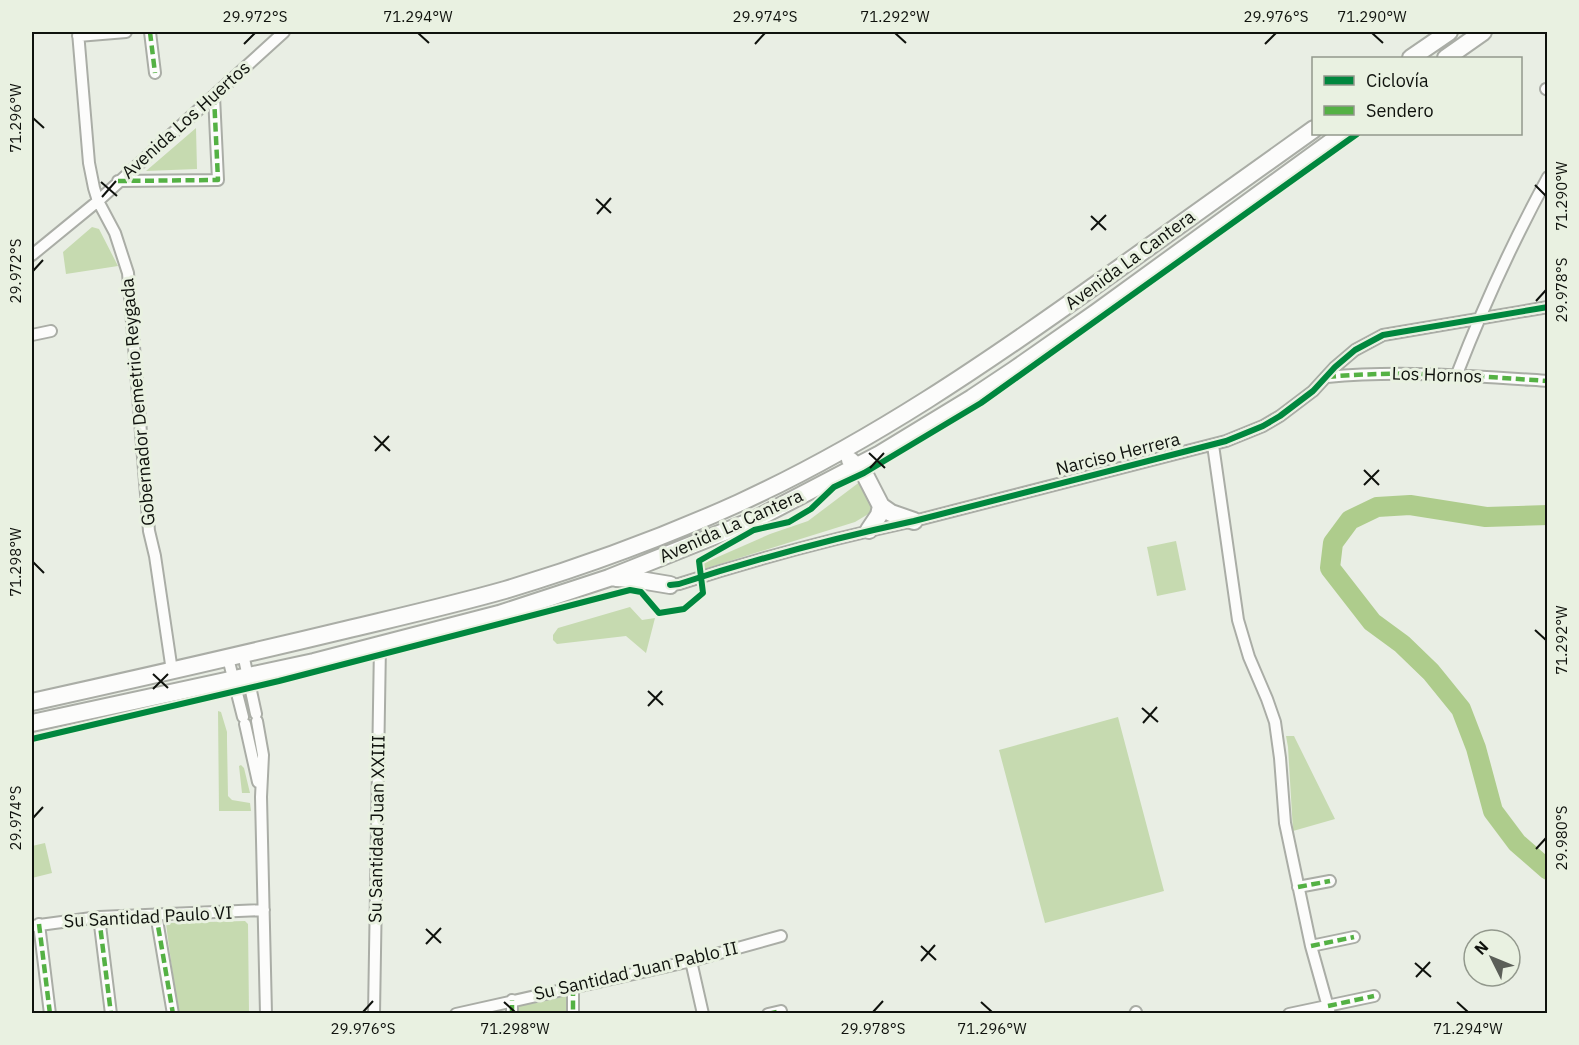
<svg xmlns="http://www.w3.org/2000/svg" width="1579" height="1045" font-family="'IBM Plex Sans',sans-serif">
  <style>
    .green { fill: #c6dab0 }
    .lines { fill: none; stroke-linecap: round; stroke-linejoin: round }
    .river { stroke: #aecc8c; stroke-width: 20 }
    .minor-casing { stroke: #aaada6; stroke-width: 14 }
    .highway-casing { stroke: #aaada6; stroke-width: 20 }
    .minor { stroke: #fcfcfb; stroke-width: 10 }
    .highway { stroke: #fcfcfb; stroke-width: 16 }
    .quiet { stroke: #54b144; stroke-width: 4.5; stroke-dasharray: 9 4.5; stroke-linecap: butt }
    .cycleway-casing { stroke: #e9f1e1; stroke-width: 10 }
    .cycleway { stroke: #00873e; stroke-width: 6 }
    .ticks { fill: none; stroke: #0f120d; stroke-width: 2 }
    .labels { text-anchor: middle; stroke-width: 6; stroke-linejoin: round; paint-order: stroke }
    .street-label { font-size: 18px; fill: #0f120d; stroke: #e9f1e1 }
    .neatline { fill: none; stroke: #0f120d; stroke-width: 2 }
    .ticks-label { font-size: 15px; text-anchor: middle; fill: #0f120d }
  </style>
  <rect width="100%" height="100%" fill="#e9eee4"/>
  <path class="green" d="M196 128 197 169 146 171Z
    M92 227 99 229 118 266 66 274 63 252Z
    M861 481 875 510 855 522 704 569V563L770 534 808 521Z
    M1176 541 1186 590 1157 596 1147 547Z
    M630 607 642 620 655 618 646 653 626 636 557 644 553 640V635L558 628Z
    M218 711 221 712 227 732V741L228 796 232 800 250 803 251 811H219Z
    M1118 717 1164 891 1045 923 999 750Z
    M1286 736H1294L1335 819 1293 831 1288 747Z
    M241 765 244 768 250 793H242L239 766Z
    M45 843 52 873 32 878V846Z
    M245 921 248 924 249 1013H178L166 924 168 923Z
    M567 996V1013H516L515 1007Z"/>
  <g class="lines">
    <path class="river" d="M1548 515 1486 517 1410 505 1377 507 1350 520 1333 543 1330 568 1372 622 1402 644 1431 672 1461 709 1476 748 1493 811 1517 843 1548 870"/>
    <g class="minor-casing">
      <path id="minor" d="M78 32 89 163 94 188 98 201 115 233 128 273 149 531 155 556 172 671
        M150 32 155 73
        M78 36 126 32
        M1546 89 1548 90
        M118 181 218 180 214 96
        M32 255 98 201 284 32
        M32 335 51 331
        M1457 374C1483 307 1513 241 1548 177
        M1327 377C1401 370 1474 376 1548 381
        M1213 445 1238 620 1249 657 1267 699 1275 722 1280 758 1285 823 1311 946 1330 1014
        M670 585 679 584C756 559 835 538 914 521L1226 441 1263 426 1280 416 1313 391 1335 367 1355 350 1383 335 1548 307
        M243 654 256 714
        M228 658 243 717
        M257 721 263 755 261 797 266 1014
        M245 724 258 782
        M1298 887 1330 881
        M156 914 173 1014
        M99 917 111 1014
        M39 924 50 1014
        M32 926 99 917 264 910
        M1311 946 1354 937
        M691 961 703 1014
        M573 987V1014
        M374 1014 380 645
        M456 1014 691 961 781 936
        M512 1014V1000
        M768 1014 781 1011
        M1135 1014 1136 1012
        M1289 1014 1374 996"/>
    </g>
    <g class="highway-casing">
      <path id="highway" d="M1411 58 1449 32
        M1446 58 1483 32
        M850 460 864 473 881 506 891 513 914 521
        M869 530 879 515 881 506
        M616 578 634 579 670 585
        M32 702C136 679 241 655 345 630 399 617 452 605 505 590 585 566 664 537 739 503 870 443 988 362 1104 279 1174 229 1244 179 1314 129
        M32 723 314 662 499 614 609 578 754 520 880 454 972 398 1014 370 1097 312 1342 134"/>
    </g>
    <use href="#minor" class="minor"/>
    <use href="#highway" class="highway"/>
    <path class="quiet" d="M150 32 155 73
      M1546 89 1548 90
      M118 181 218 180 214 96
      M1327 377C1401 370 1474 376 1548 381
      M1298 887 1330 881
      M156 914 173 1014
      M99 917 111 1014
      M39 924 50 1014
      M1311 946 1354 937
      M573 987V1014
      M1328 1006 1374 996
      M512 1014V1000
      M768 1014 781 1011"/>
    <g class="cycleway-casing">
      <path id="cycleway" d="M670 585 679 584C756 559 835 538 914 521L1226 441 1263 426 1280 416 1313 391 1335 367 1355 350 1383 335 1548 307
        M32 739 279 681 630 590 641 592 659 613 684 609 703 593 699 561 754 530 789 522 811 509 834 487 864 473 981 403 1357 134"/>
    </g>
    <use href="#cycleway" class="cycleway"/>
  </g>
  <path class="ticks" d="M418 33 429 43M895 33 906 43M1372 33 1383 43M244 44 255 33M755 44 765 33M1265 44 1276 33M33 118 44 128M101 182 117 196M1535 185 1546 196M102 197 116 181M596 199 611 213M597 214 611 198M1091 216 1106 230M1091 230 1106 215M33 271 43 260M1536 301 1546 290M374 436 390 451M375 451 389 436M869 453 885 468M870 468 884 453M1364 470 1379 485M1364 485 1379 470M33 562 44 573M1535 630 1546 640M153 674 168 688M153 689 168 674M648 691 663 705M648 706 662 691M1142 708 1158 722M1143 723 1157 707M33 818 43 807M1536 849 1546 838M426 929 441 943M426 944 441 928M921 946 936 960M921 961 935 945M1415 963 1431 977M1416 977 1430 962M504 1002 515 1012M981 1002 992 1012M1457 1002 1468 1012M363 1012 373 1001M873 1012 883 1001"/>
  <g class="labels">
    <g class="street-label">
      <text transform="translate(186 120) rotate(-42)" y="6">Avenida Los Huertos</text>
      <text transform="translate(1130 260) rotate(-36)" y="6">Avenida La Cantera</text>
      <text transform="translate(1437 375) rotate(2)" y="6">Los Hornos</text>
      <text transform="translate(138 402) rotate(-95)" y="6">Gobernador Demetrio Reygada</text>
      <text transform="translate(1118 454) rotate(-14)" y="6">Narciso Herrera</text>
      <text transform="translate(731 526) rotate(-24)" y="6">Avenida La Cantera</text>
      <text transform="translate(377 829) rotate(-89)" y="6">Su Santidad Juan XXIII</text>
      <text transform="translate(148 917) rotate(-3)" y="6">Su Santidad Paulo VI</text>
      <text transform="translate(636 971) rotate(-13)" y="6">Su Santidad Juan Pablo II</text>
    </g>
  </g>
  <rect width="1579" height="1045" fill="none" stroke="#e9f1e1" stroke-width="66"/>
  <rect x="1312" y="57" width="210" height="78" fill="#e9f1e1" stroke="#92988c" stroke-width="1.5"/>
  <rect x="1324" y="76" width="30" height="9" fill="#00873e" stroke="#92988c" stroke-width="1.5"/>
  <text x="1366" y="87" font-size="18" fill="#0f120d">Ciclovía</text>
  <rect x="1324" y="106" width="30" height="9" fill="#54b144" stroke="#92988c" stroke-width="1.5"/>
  <text x="1366" y="117" font-size="18" fill="#0f120d">Sendero</text>
  <g transform="translate(1492 958) rotate(313)"><circle r="28" fill="#e9f1e1" stroke="#92988c" stroke-width="1.5"/>
  <path d="M0-4.5L10 22L0 15L-10 22Z" fill="#5b5f58"/>
  <text y="-9" font-size="16" font-weight="bold" text-anchor="middle" fill="#0f120d">N</text>
  </g>
  <rect x="33" y="33" width="1513" height="979" class="neatline"/>
  <g class="ticks-label">
    <text x="255" y="22">29.972°S</text>
    <text x="418" y="22">71.294°W</text>
    <text x="765" y="22">29.974°S</text>
    <text x="895" y="22">71.292°W</text>
    <text x="1276" y="22">29.976°S</text>
    <text x="1372" y="22">71.290°W</text>
    <text transform="translate(16 118) rotate(-90)" y="5">71.296°W</text>
    <text transform="translate(1562 196) rotate(-90)" y="5">71.290°W</text>
    <text transform="translate(16 271) rotate(-90)" y="5">29.972°S</text>
    <text transform="translate(1562 290) rotate(-90)" y="5">29.978°S</text>
    <text transform="translate(16 562) rotate(-90)" y="5">71.298°W</text>
    <text transform="translate(1562 640) rotate(-90)" y="5">71.292°W</text>
    <text transform="translate(16 818) rotate(-90)" y="5">29.974°S</text>
    <text transform="translate(1562 838) rotate(-90)" y="5">29.980°S</text>
    <text x="363" y="1034">29.976°S</text>
    <text x="515" y="1034">71.298°W</text>
    <text x="873" y="1034">29.978°S</text>
    <text x="992" y="1034">71.296°W</text>
    <text x="1468" y="1034">71.294°W</text>
  </g>
</svg>
